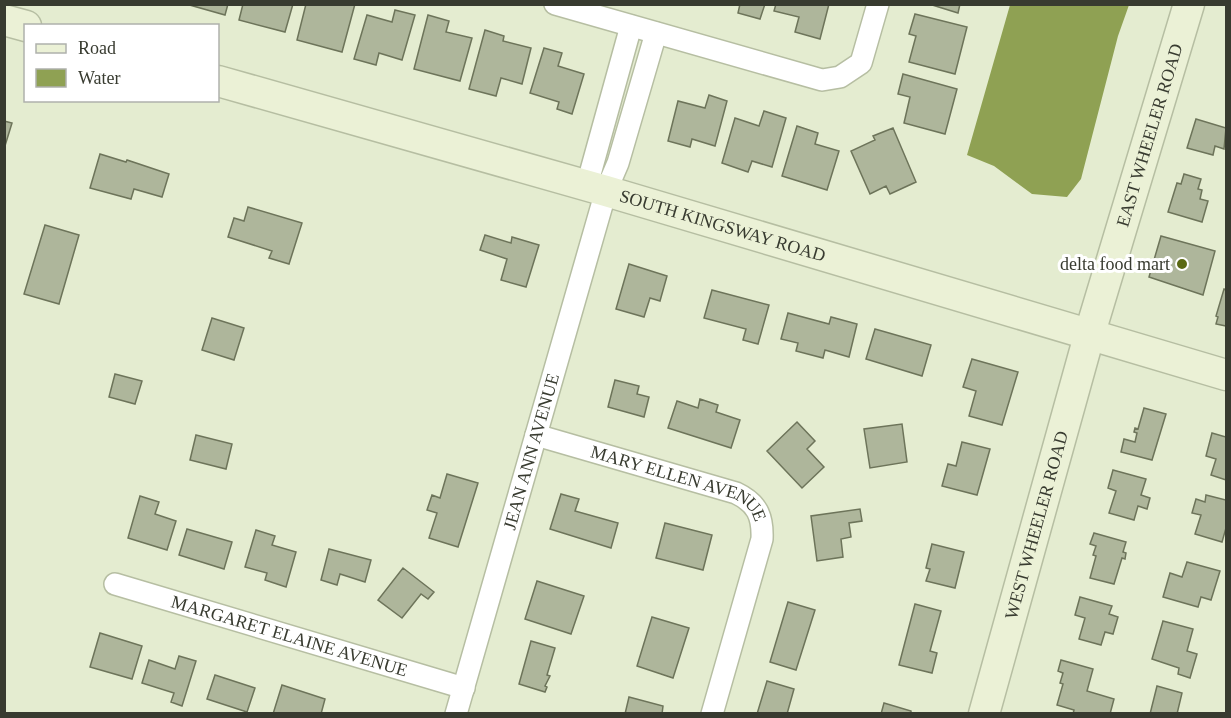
<svg xmlns="http://www.w3.org/2000/svg" width="1231" height="718" font-family="'Times New Roman',serif">
  <style>
    .water { fill: #8fa153 }
    .building { fill: #aeb69b; stroke: #6d745a; stroke-width: 1.5 }
    .lines { fill: none; stroke-linecap: round; stroke-linejoin: round }
    .street-casing { stroke: #b6bea2; stroke-width: 24 }
    .secondary-casing { stroke: #b6bea2; stroke-width: 33 }
    .street { stroke: #fff; stroke-width: 21 }
    .secondary { stroke: #ebf1d6; stroke-width: 30 }
    .poi-dot { fill: #5a6913; stroke: #fff; stroke-width: 2 }
    .labels { text-anchor: middle; stroke-width: 6; stroke-linejoin: round; paint-order: stroke }
    .street-label { font-size: 18px; fill: #383b30; stroke: #fff }
    .poi-label { font-size: 18px; fill: #383b30; stroke: #fff; text-anchor: end }
  </style>
  <rect width="100%" height="100%" fill="#e4ecd0"/>
  <path class="water" d="M1010 5H1129L1118 36 1081 179 1067 197 1032 194 994 166 967 155Z"/>
  <path class="building" d="M186 4H228L225 15Z
    M243 4H293L285 32 239 20Z
    M306 4H355L342 52 297 40Z
    M740 4H765L760 19 738 13Z
    M776 4H829L820 39 795 32 799 17 774 11Z
    M929 4H960L958 13Z
    M395 10 415 15 402 60 379 53 376 65 354 59 367 15 392 22Z
    M915 14 967 27 955 74 909 62 916 36 909 34Z
    M428 15 449 21 446 32 472 38 460 81 414 69Z
    M485 30 504 36 503 41 531 48 522 84 501 78 496 96 469 89Z
    M544 48 562 53 558 66 584 74 572 114 557 109 559 102 530 93Z
    M903 74 957 89 945 134 904 123 910 97 898 94Z
    M709 95 727 101 715 146 692 139 690 147 668 141 678 101 705 108Z
    M764 111 786 118 772 167 752 161 748 172 722 163 735 118 759 126Z
    M1196 119 1226 128 1224 149 1215 146 1213 155 1187 148Z
    M4 121 12 123 4 149Z
    M797 126 818 133 815 144 839 151 827 190 782 176Z
    M893 128 916 182 890 194 886 186 870 194 851 151 875 140 873 136Z
    M100 154 126 162 127 160 169 174 162 197 134 189 131 199 90 188Z
    M1184 174 1201 179 1198 189 1202 190 1200 199 1208 201 1202 222 1168 212 1177 183 1181 184Z
    M248 207 302 223 289 264 269 258 272 251 228 237 234 218 244 221Z
    M45 225 79 235 59 304 24 294Z
    M485 235 511 243 512 237 539 245 526 287 501 280 507 259 480 250Z
    M1161 236 1215 251 1203 295 1149 277Z
    M629 264 667 276 660 301 650 298 644 317 616 309Z
    M1224 289 1226 290V326L1216 324 1218 317 1216 316Z
    M712 290 769 305 758 344 743 340 746 329 704 318Z
    M788 313 829 324 831 317 857 324 849 357 825 350 823 358 796 351 798 343 781 339Z
    M212 318 244 328 234 360 202 350Z
    M875 329 931 345 922 376 866 359Z
    M972 359 1018 372 1002 425 969 416 976 391 963 387Z
    M115 374 142 381 135 404 109 397Z
    M615 380 639 386 637 394 649 397 644 417 608 407Z
    M700 399 718 405 716 412 740 420 731 448 668 428 677 401 698 408Z
    M1144 408 1166 414 1152 460 1121 452 1124 439 1135 442 1137 433 1134 432 1135 428 1138 429Z
    M797 422 815 441 807 449 824 467 802 488 767 451Z
    M902 424 907 462 870 468 864 429Z
    M1212 433 1226 437V480L1211 475 1216 459 1206 456Z
    M196 435 232 444 226 469 190 460Z
    M962 442 990 449 977 495 942 486 948 464 956 466Z
    M1113 470 1146 479 1141 495 1150 498 1147 509 1138 506 1134 520 1109 513 1116 491 1108 488Z
    M447 474 478 483 458 547 429 538 437 513 427 510 432 495 440 498Z
    M561 494 579 499 575 511 618 523 611 548 550 529Z
    M1206 495 1226 500V528L1222 542 1195 534 1201 515 1192 513 1196 499 1205 502Z
    M140 496 159 502 155 514 176 521 167 550 128 538Z
    M860 509 862 521 849 523 851 537 841 539 843 557 817 561 811 516Z
    M665 523 712 535 703 570 656 558Z
    M187 529 232 542 224 569 179 555Z
    M256 530 275 536 272 545 296 552 286 587 265 580 267 573 245 567Z
    M1094 533 1126 542 1123 552 1126 553 1125 559 1122 558 1114 584 1090 578 1096 556 1093 555 1096 546 1090 544Z
    M932 544 964 552 955 588 926 581 930 569 926 568Z
    M329 549 371 560 365 582 340 574 337 585 321 580Z
    M1187 562 1220 571 1211 600 1201 597 1198 607 1163 597 1170 573 1182 577Z
    M403 568 434 592 428 599 421 594 402 618 378 600Z
    M537 581 584 596 571 634 525 619Z
    M1080 597 1112 606 1109 614 1118 617 1113 634 1105 632 1101 645 1079 639 1085 618 1075 615Z
    M788 602 815 610 796 670 770 662Z
    M915 604 941 611 930 651 937 653 932 673 899 665Z
    M652 617 689 628 673 678 637 666Z
    M1163 621 1193 629 1187 651 1197 654 1190 678 1178 674 1179 668 1152 659Z
    M100 633 142 646 132 679 90 667Z
    M531 641 555 648 547 675 550 676 545 686 547 687 545 692 519 684Z
    M179 656 196 661 182 706 171 702 174 693 142 683 149 660 175 669Z
    M1061 660 1093 669 1087 691 1114 699 1110 714H1073L1074 710 1057 705 1063 684 1060 683 1063 673 1058 671Z
    M215 675 255 688 247 712 207 699Z
    M767 681 794 689 787 714H757Z
    M282 685 325 699 321 714H273Z
    M1157 686 1182 693 1177 714H1150Z
    M629 697 663 706 662 714H625Z
    M884 703 911 711V714H881Z"/>
  <g class="lines">
    <g class="street-casing">
      <g id="street">
        <path d="M555 4 822 80 840 77 861 63 878 4"/>
        <path d="M587 185 631 26"/>
        <path id="s1" d="M536 435 736 493C757 503 763 516 762 539L712 714"/>
        <path id="s2" d="M115 584 464 688"/>
        <path id="s3" d="M456 714 606 191 618 163 656 33"/>
      </g>
    </g>
    <g class="secondary-casing">
      <g id="secondary">
        <path d="M4 20 26 26"/>
        <path id="s4" d="M218 81 606 191 1226 375"/>
        <path id="s5" d="M984 714 1089 336 1189 4"/>
      </g>
    </g>
    <use href="#street" class="street"/>
    <use href="#secondary" class="secondary"/>
  </g>
  <circle class="poi-dot" cx="1182" cy="264" r="6"/>
  <g class="labels">
    <g class="street-label">
      <text dy="6" stroke="none"><textPath href="#s5" startOffset="602">EAST WHEELER ROAD</textPath></text>
      <text dy="6" stroke="none"><textPath href="#s4" startOffset="525">SOUTH KINGSWAY ROAD</textPath></text>
      <text dy="6" stroke="none"><textPath href="#s3" startOffset="273">JEAN ANN AVENUE</textPath></text>
      <text dy="6" stroke="none"><textPath href="#s1" startOffset="152">MARY ELLEN AVENUE</textPath></text>
      <text dy="6" stroke="none"><textPath href="#s5" startOffset="196">WEST WHEELER ROAD</textPath></text>
      <text dy="6" stroke="none"><textPath href="#s2" startOffset="182">MARGARET ELAINE AVENUE</textPath></text>
    </g>
    <g class="poi-label">
      <text x="1170" y="270">delta food mart</text>
    </g>
  </g>
  <rect width="1231" height="718" fill="none" stroke="#383b30" stroke-width="12"/>
  <rect x="24" y="24" width="195" height="78" fill="#ffffff" stroke="#afb1ac" stroke-width="1.5"/>
  <rect x="36" y="44" width="30" height="9" fill="#ebf1d6" stroke="#afb1ac" stroke-width="1.5"/>
  <text x="78" y="54" font-size="18" fill="#383b30">Road</text>
  <rect x="36" y="69" width="30" height="18" fill="#8fa153" stroke="#afb1ac" stroke-width="1.5"/>
  <text x="78" y="84" font-size="18" fill="#383b30">Water</text>
</svg>
